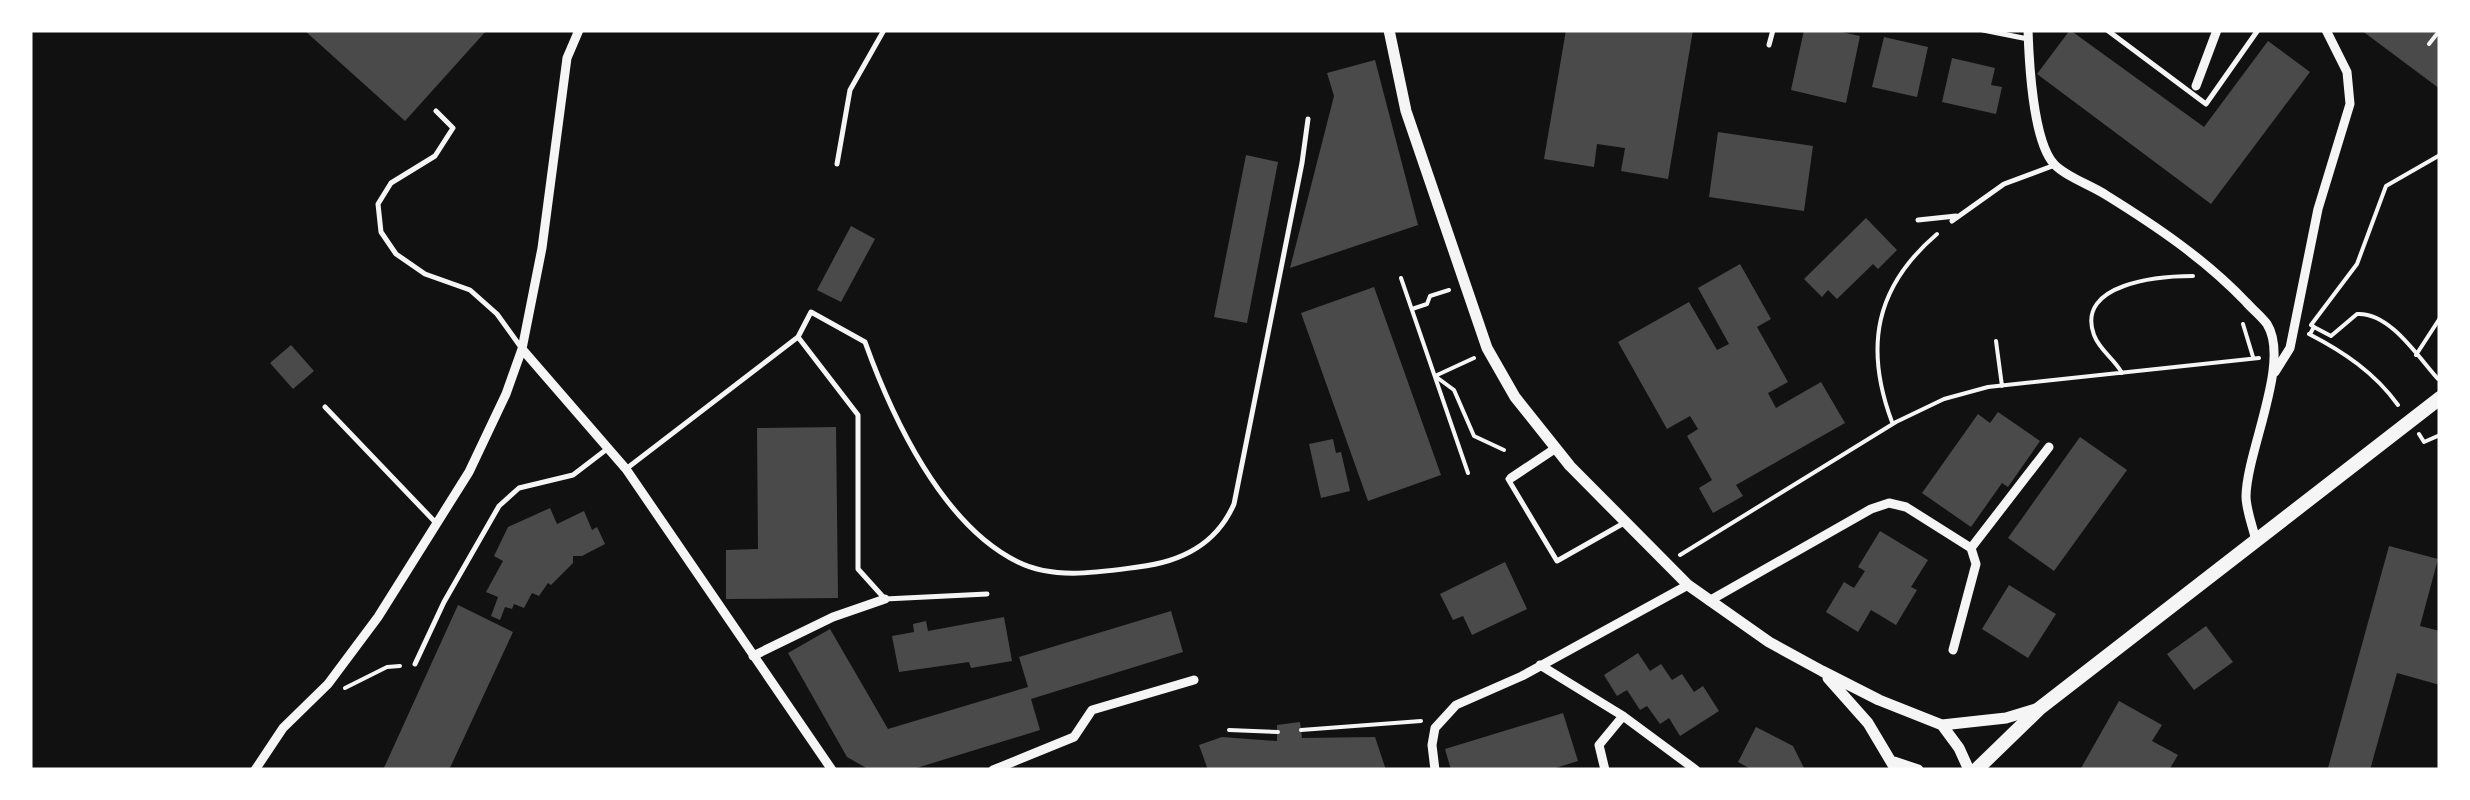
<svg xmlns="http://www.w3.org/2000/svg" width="2470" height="800" font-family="'DM Sans',sans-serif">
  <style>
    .building { fill: #4a4a4a }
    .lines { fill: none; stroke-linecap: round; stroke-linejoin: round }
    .path { stroke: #f5f5f5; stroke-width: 4 }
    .service { stroke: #f5f5f5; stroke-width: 5 }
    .minor { stroke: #f5f5f5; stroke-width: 9 }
    .tertiary { stroke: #f5f5f5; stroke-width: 11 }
    .secondary { stroke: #f5f5f5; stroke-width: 14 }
  </style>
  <rect width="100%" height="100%" fill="#111"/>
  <path class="building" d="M304 30H487L405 121Z
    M1566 30H1693L1668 179 1621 171 1625 148 1597 144 1594 167 1544 159Z
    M1804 30H1832L1860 36 1846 103 1791 90Z
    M2070 30 2204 127 2268 41 2310 72 2211 204 2037 74Z
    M2361 30H2440V89Z
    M1884 37 1928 47 1917 97 1872 87Z
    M1952 58 1995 68 1991 85 2002 87 1996 114 1942 102Z
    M1375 60 1418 225 1290 268 1334 96 1327 73Z
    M1718 132 1813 146 1804 211 1709 197Z
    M1246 155 1278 162 1247 323 1214 317Z
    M1866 218 1897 250 1878 269 1873 264 1837 299 1828 290 1822 297 1804 279Z
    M851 226 875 239 841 302 817 290Z
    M1740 264 1771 319 1757 327 1788 382 1768 393 1776 408 1821 382 1845 423 1736 485 1743 496 1713 513 1699 488 1712 480 1687 436 1698 429 1690 416 1667 429 1618 342 1689 302 1717 350 1729 344 1698 288Z
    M1374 287 1441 475 1368 501 1301 313Z
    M291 345 314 371 293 389 270 363Z
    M1998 412 2040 441 2008 487 2002 483 1971 527 1922 493 1978 414 1990 423Z
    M836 427 838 598 726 599V550L758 549 757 428Z
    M2080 437 2127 470 2054 571 2008 538Z
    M1333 439 1336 453 1341 452 1350 491 1321 498 1309 444Z
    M550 508 557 524 584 511 592 530 597 527 605 544 582 556H573V563L551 585 548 583 539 596 532 593 524 608 514 604 512 609 505 607 500 620 491 616 498 597 486 592 503 561 494 556 508 527Z
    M1880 531 1928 560 1911 587 1917 590 1896 625 1871 610 1858 632 1826 612 1844 582 1854 588 1865 571 1858 567Z
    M2389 546 2438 559 2420 626 2440 631V685L2397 673 2370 770H2335L2328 768Z
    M1505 562 1527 609 1472 635 1463 616 1453 620 1440 594Z
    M2009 585 2056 614 2028 658 1982 629Z
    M458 605 513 632 449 770H383Z
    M1171 611 1183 652 1031 699 1040 730 910 770H870L847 757 788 653 830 629 888 729 1028 687 1019 657Z
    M1004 617 1012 661 971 668 969 662 899 672 892 636 914 632 913 624 926 621 928 631Z
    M2206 626 2233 662 2194 690 2167 654Z
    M1638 653 1650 671 1661 664 1672 680 1682 674 1694 692 1703 686 1719 711 1680 736 1669 718 1660 724 1647 706 1640 710 1627 690 1617 696 1604 675Z
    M2119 701 2162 725 2152 741 2178 755 2169 770H2080Z
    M1563 713 1578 761 1549 770H1451L1445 749Z
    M1300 722 1302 738 1375 737 1386 770H1208L1199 745 1222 737 1277 741V725Z
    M1756 727 1793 746 1805 770H1748L1749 768 1738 762Z"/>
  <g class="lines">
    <path class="path" d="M2429 44 2440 30
      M1401 278 1468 473
      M1412 309 1427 304 1430 296 1449 290
      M2243 324 2253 357
      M2314 327 2311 325 2357 264 2386 186 2440 155
      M2309 334C2344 352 2375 373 2398 405
      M2310 334 2314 327 2331 336 2357 314C2390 312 2418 357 2438 379
      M1996 341 2002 386
      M2416 355 2440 318
      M1474 358 1435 376 1454 390 1474 436 1504 450
      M2122 373C2114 358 2100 351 2094 335 2075 283 2160 276 2193 276
      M1892 422C1864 347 1875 287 1937 234
      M2419 434 2424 442 2440 435
      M1680 555 1896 422 1944 399 1988 387 2259 358
      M345 688 387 667 400 666
      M1229 730 1278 732
      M1301 730 1421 721"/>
    <path class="service" d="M1983 30 2028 39
      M2107 30 2206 104 2258 30
      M1769 45 1773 30
      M436 111 453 128 435 156 391 183 378 204 381 232 396 254 425 274 470 290 497 314 520 346
      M837 164 850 90 884 30
      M1918 220 1956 216
      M1952 221 2004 184 2055 165
      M798 337 858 415V569L885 599 987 594
      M325 407 437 524
      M626 469 798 337 811 312 865 342C892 417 942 525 1018 562 1054 580 1100 572 1138 567 1181 562 1216 545 1234 504L1302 163 1308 119
      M1508 479 1557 561 1624 523
      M415 664 444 602 499 506 519 488 573 475 607 449"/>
    <path class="minor" d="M2028 30C2029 61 2033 141 2054 164 2066 177 2091 185 2106 195 2156 226 2205 259 2246 302 2252 309 2261 316 2267 324 2291 362 2247 450 2246 496 2246 510 2253 527 2256 541
      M2196 86 2217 30
      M522 349 626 469 832 770
      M2275 372 2290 348 2318 209 2350 104 2347 72 2326 30
      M1511 478 1556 448
      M1971 548 2049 447
      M1709 601 1871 509 1889 503 1906 507 1971 548 1976 564 1953 650
      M753 656 833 617 885 599
      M1540 665 1623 716 1696 770
      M255 770 283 728 328 684 378 617 469 472 506 394 522 349 542 248 567 58 579 30
      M993 770 1074 737 1092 710 1194 680
      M1435 770 1432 745 1435 728 1456 705 1522 676 1688 585
      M1605 770 1599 745 1623 716"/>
    <path class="tertiary" d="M1389 30 1406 111 1487 348 1515 397 1570 466 1688 585 1769 642 1822 671 1879 700 1942 725 2006 718 2039 708
      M1828 678 1868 723 1896 770
      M1942 725 1959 748 1969 770
      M1894 762 1918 770"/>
    <path class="secondary" d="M1976 770 2040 708 2440 398"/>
  </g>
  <rect width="2470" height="800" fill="none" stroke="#ffffff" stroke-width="65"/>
</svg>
